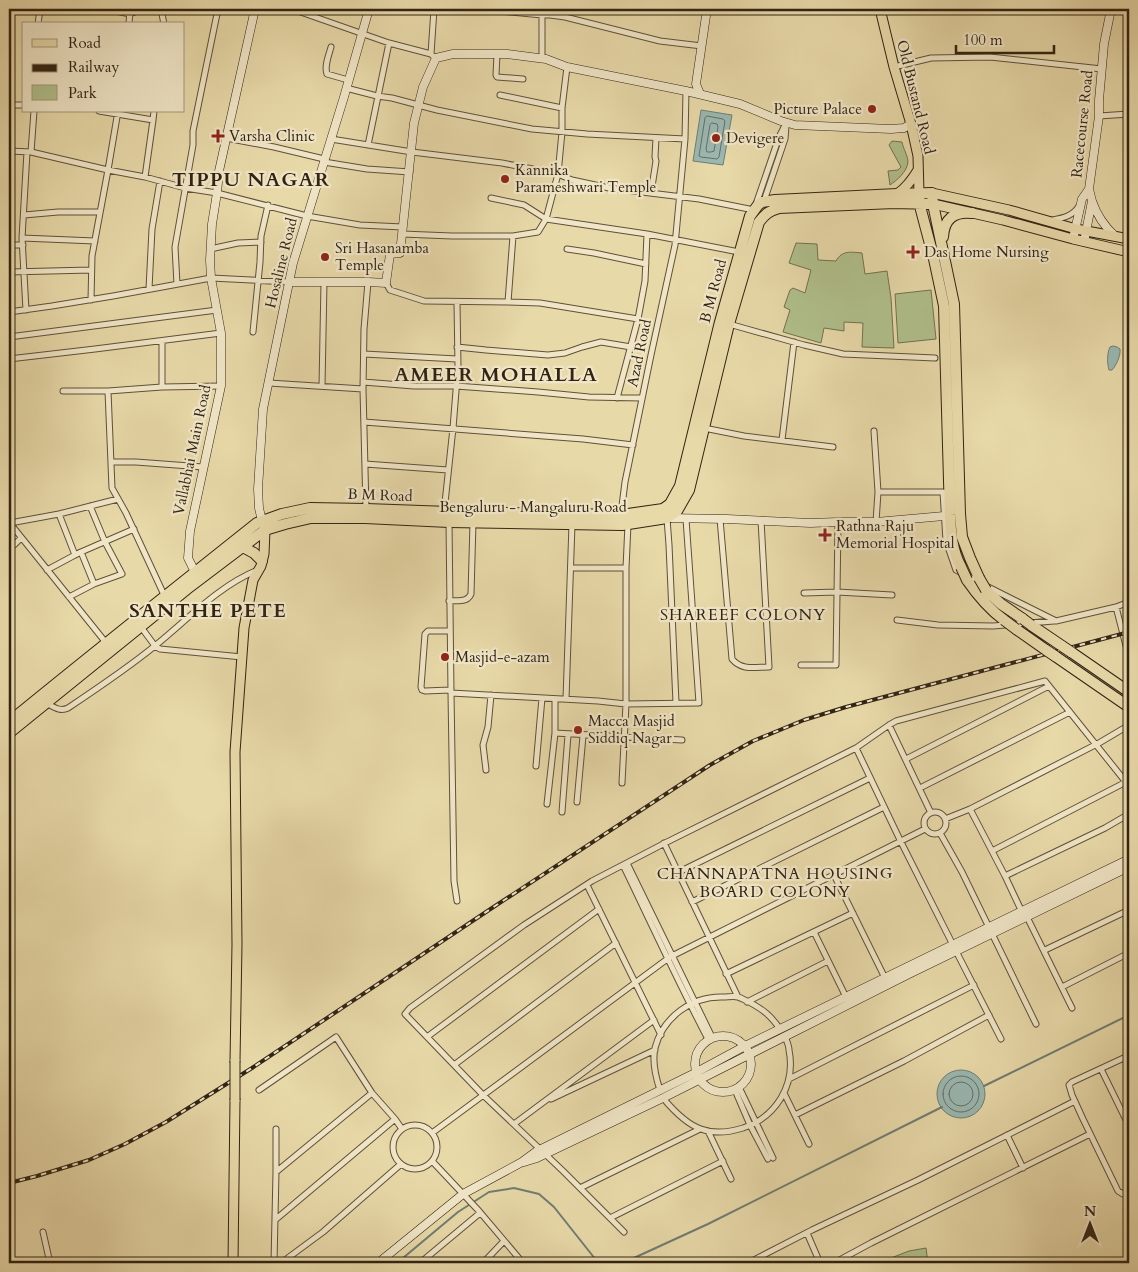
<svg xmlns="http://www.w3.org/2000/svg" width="1138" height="1272" font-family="Cardo,serif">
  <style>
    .green { fill: #b0c08c; stroke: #707250 }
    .water { fill: #9ab8b2; stroke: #707d73 }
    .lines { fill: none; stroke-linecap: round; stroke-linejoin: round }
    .shore { stroke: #666e63; stroke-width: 1 }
    .stream { stroke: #707d73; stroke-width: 2 }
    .street-casing { stroke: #5f5139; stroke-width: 7 }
    .secondary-casing { stroke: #312414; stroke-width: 9 }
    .primary-casing { stroke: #312414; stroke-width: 11 }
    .highway-casing { stroke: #312414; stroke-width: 12 }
    .street { stroke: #f0e6c7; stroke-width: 5 }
    .secondary { stroke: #f0e6c7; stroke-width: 8 }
    .primary { stroke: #e8d9a9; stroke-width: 9 }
    .highway { stroke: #e8d9a9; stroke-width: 10 }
    .rail-casing { stroke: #312414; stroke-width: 4 }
    .rail { stroke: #f0e6c7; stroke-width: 2; stroke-dasharray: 5.5; stroke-linecap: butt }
    .primary-bridge-casing { stroke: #312414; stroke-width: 11; stroke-linecap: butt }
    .highway-bridge-casing { stroke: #312414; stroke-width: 12; stroke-linecap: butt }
    .primary-bridge { stroke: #e8d9a9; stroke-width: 9 }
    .highway-bridge { stroke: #e8d9a9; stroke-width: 10 }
    .poi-dot { fill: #8f2418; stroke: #f0e6c7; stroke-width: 2 }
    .labels { text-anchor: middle; stroke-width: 4.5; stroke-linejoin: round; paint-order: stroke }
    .street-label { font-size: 15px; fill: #312414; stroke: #f0e6c7 }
    .poi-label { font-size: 15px; fill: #312414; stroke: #f0e6c7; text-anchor: start }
    .neighbourhood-label { font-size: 16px; letter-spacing: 1px; fill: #312414; stroke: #f0e6c7 }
    .district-label { font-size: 20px; font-weight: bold; letter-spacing: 1px; fill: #312414; stroke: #f0e6c7 }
  </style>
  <rect width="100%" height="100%" fill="#e8d9a9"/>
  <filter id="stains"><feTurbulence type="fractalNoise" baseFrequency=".004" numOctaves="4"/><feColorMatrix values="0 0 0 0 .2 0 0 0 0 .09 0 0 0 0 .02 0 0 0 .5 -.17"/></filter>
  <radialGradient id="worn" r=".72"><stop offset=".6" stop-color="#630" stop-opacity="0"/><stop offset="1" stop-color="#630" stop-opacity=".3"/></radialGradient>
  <path class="green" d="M892 141 902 142C903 148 908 156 908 162 907 172 897 180 890 185L888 171 898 170 901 167 889 145Z
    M796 243 817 244 818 260 836 261C842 250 851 252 862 253L865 274 887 271 891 298 894 348 862 347 863 323 844 322V331L824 328 821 343 783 332 790 310 784 307 790 290 793 288 805 293 811 270 789 263Z
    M931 290 936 339 898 343 895 294Z
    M926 1248 928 1263H878L909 1251Z"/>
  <path class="water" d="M701 110 732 115 723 165 693 161Z
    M1113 346 1117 347 1120 349C1121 355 1116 366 1112 370H1109C1107 363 1107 353 1110 347Z
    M937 1094a24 24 0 1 1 48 0a24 24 0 1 1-48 0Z"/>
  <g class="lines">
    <path class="shore" d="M707 116 723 119 725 121 719 157 717 159 701 157 699 156 705 118Z
      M712 123 717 124 718 127 714 151 711 152H707L706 149 710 125Z
      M943 1094a18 18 0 1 1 36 0a18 18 0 1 1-36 0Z
      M949 1094a12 12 0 1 1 24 0a12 12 0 1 1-24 0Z"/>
    <path class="stream" d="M984 1086 1129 1015
      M397 1263 458 1212 489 1192 514 1188 539 1194 554 1207 596 1260 604 1263
      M623 1263 708 1224 942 1107"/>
    <g class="street-casing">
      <path id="street" d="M106 9 130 14 141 9
        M161 9 164 24
        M292 9 389 43 431 54
        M453 9 489 10 542 15V59
        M543 9 542 15H550L565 17 660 41 702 46
        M38 24 40 9
        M129 24 130 9
        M331 47C329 55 324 66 327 74L348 80
        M497 54 496 75 497 77 523 79
        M433 56 431 54 434 9
        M894 67 931 58 990 57 1102 69
        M346 88 377 96 392 98 437 110 532 129 587 134 685 139
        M500 95 562 108
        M9 105H24
        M99 111 153 120 154 111
        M1099 116 1129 114
        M226 138 274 147 324 159
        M331 139 412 152 502 163 558 174 572 180 609 188 699 199 754 210 779 137 786 123
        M368 145 389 43
        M9 151 31 152 108 170 145 177 185 188 217 193 307 216 360 225 403 227
        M31 152 34 111
        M324 162 367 169 410 172
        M145 177 153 120
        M651 193 656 161 655 157 656 138
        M491 198 524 205 546 219 647 234
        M764 201 785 139 786 126
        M24 215 58 212H100
        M1053 220C1063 218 1073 216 1079 206
        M402 234 452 236H513L538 232 546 219 558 174 562 132V108L567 67
        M22 238 95 241
        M9 245H23
        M210 249 238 243 261 242
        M567 249 594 253 646 264
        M9 272 91 270
        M386 283 390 290 424 301 508 302 540 303 638 319 645 281 647 234 739 252
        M177 284 175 247 193 145V131L218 9
        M149 289 152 229 160 181
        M91 300 92 256 108 170 118 111
        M508 302 513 236
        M26 310 22 238 27 152
        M9 312 52 306 113 296 211 278 289 282
        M729 324 804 345 843 354 935 358
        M253 332 260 262 261 236 268 205
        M9 337 217 310
        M162 341V387L108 391 112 488 126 513 165 597
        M457 347 486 350 548 355 565 353 582 347 601 342 631 347
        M364 354 457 359
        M9 359 95 349 221 333
        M363 382 414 386H456L538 392 589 397 642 398
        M269 383 363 389
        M322 386 324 282
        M162 387 221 386
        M63 391H108
        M617 398 638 319
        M364 422 583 439 633 445
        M704 428 744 436 833 447
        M874 431 878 492 876 522
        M782 440 794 342
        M111 462H136L203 467
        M365 464 448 470
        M878 492H943L946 541 956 570 980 583
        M90 506 105 542 122 574 94 584
        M366 509 363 389 364 329 368 282
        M444 512 453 428 458 366 457 302
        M621 514 625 482 651 355 675 245 685 139 686 91
        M667 518 669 545 676 703
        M720 519 732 659C742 671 755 667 769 667L761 520
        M9 522 107 644
        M449 522 451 693 598 701 626 704 699 703 686 519
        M10 523 59 514
        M9 546 14 545 21 538
        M81 552 75 555 59 514 118 499
        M571 568H626
        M47 570 75 555
        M988 587 1056 621 1116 607 1129 602
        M804 593 837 592 892 595
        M69 597 94 584 81 552 134 529
        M449 601C458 600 467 603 471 594L473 522
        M1116 607 1126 646 1129 651
        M897 620 938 625 993 626 1054 621
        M141 627 155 646 160 649 242 657
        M450 631H428L425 634 421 687 422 690 425 691 450 690
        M801 665H836L838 522
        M451 693 454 881 457 901
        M566 699 572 524
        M46 703C54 707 60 712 68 708 98 688 128 668 156 645 188 619 220 585 258 570
        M889 725 931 813
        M555 733 682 740
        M856 748 901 842 953 945
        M906 759 1049 686
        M536 766 542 698
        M486 770 483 745 488 727 491 695
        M622 783 626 704V568L628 524
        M920 788 1070 712
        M577 802 583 736
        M547 804 555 733V699
        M970 809 1005 876 1022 912
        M562 812 568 735
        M924 823a11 11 0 1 1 22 0a11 11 0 1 1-22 0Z
        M945 819 970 809 1099 743 1126 727 1129 724
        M940 833 962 872 1036 1024
        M664 843 738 997
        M992 851 1126 782
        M627 863 712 1037
        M623 865C651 923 678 982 708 1039
        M677 873 870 778
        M834 875 885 978
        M1005 876 1105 828 1129 814
        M587 885 661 1035
        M692 902 884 807
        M1027 917 1072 1008
        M814 932 847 999
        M1045 950 1129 910
        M956 951 1001 1039
        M726 974 853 913
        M1062 987 1129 953
        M747 1002 828 961
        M427 1037 599 909
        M1129 1058 1128 1056 1072 1082 1069 1085 1072 1095 1083 1119 1118 1191 1123 1194 1129 1193
        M454 1065 616 943
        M1101 1069 1129 1126
        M789 1079 974 985
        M739 1087 773 1158
        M259 1090 336 1037 372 1093 395 1119 402 1129
        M660 1090C656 1078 652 1061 655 1048 663 1017 692 996 723 997 728 997 734 996 738 997 742 998 746 1001 749 1002 764 1010 771 1016 780 1029
        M735 1090 750 1125 768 1159
        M784 1093 809 1144
        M663 1098C673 1110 686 1124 701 1129 714 1134 730 1132 743 1128 776 1117 796 1085 789 1050 789 1045 786 1040 785 1036
        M551 1099 655 1050
        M795 1115 904 1061 989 1015
        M514 1124 654 1020
        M393 1147a22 22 0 1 1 44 0a22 22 0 1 1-44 0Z
        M276 1129V1172
        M708 1131 731 1179
        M432 1133 670 957 925 829
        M1007 1135 1023 1168
        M432 1161 479 1211 523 1263
        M580 1188 700 1129
        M610 1218 723 1161
        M275 1220 395 1119
        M43 1232 50 1263
        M624 1232 563 1171 483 1095 405 1014 410 1008 524 925 592 881 667 842 856 748 889 725 896 721 1045 681 1129 786
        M807 1233 820 1263
        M274 1263 276 1172 372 1093
        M281 1263 323 1232 401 1164
        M420 1263 480 1213
        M483 1263 504 1241
        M748 1263 812 1230 918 1180 1075 1101
        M834 1263 871 1243 1090 1134"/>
    </g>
    <g class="secondary-casing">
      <path id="secondary" d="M700 94 696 84 707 9
        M1092 201C1097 216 1104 226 1115 236
        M1073 239 1082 199 1089 189 1099 116V100L1104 44 1111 9
        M1084 242 1092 201 1089 189
        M289 282H368L386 283 390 254 400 253 414 123 423 87 436 58 453 54H507L546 59 567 67 686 91 740 104 781 121 795 125 891 129 904 128 911 124
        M667 518 727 519 810 523 838 522H876L944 516
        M262 521 259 508 258 489 263 409 293 263 344 97 369 9
        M195 572 188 558 190 531 221 386V333L211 278 210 260 212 224 217 193 219 171 255 9
        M695 1064a28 28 0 1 1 56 0a28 28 0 1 1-56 0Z
        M524 1162 537 1158 663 1098 909 974 1129 867
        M378 1263 463 1194 522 1162 537 1151 695 1073 745 1046 1129 859"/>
    </g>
    <g class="primary-casing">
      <path id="primary" d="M880 9 894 67 911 124 918 156 919 193
        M932 193 1009 210 1076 229 1129 239
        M897 194C906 188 912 180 918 170
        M933 204 1003 220 1073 239 1129 252
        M235 1061 237 944 235 752 244 628 253 580 261 566 264 554 265 530 264 526
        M233 1263 235 1100"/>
    </g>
    <g class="highway-casing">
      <path id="highway" d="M919 197 921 210 934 259 944 306 950 515C951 534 952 550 961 567
        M943 237C944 219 954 211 972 213
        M243 547 254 553 262 561
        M967 580C978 596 989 609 1004 620
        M986 590 1001 604 1023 619
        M1031 625 1062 646
        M1016 629 1046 650
        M1071 652 1129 692
        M1055 656 1129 707
        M9 722C91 655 174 589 257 523L282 514 310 508 366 509 449 512 621 515 663 509 670 504 680 486 720 322 750 216 758 205 762 202 775 200 897 194 932 193 933 204 954 304 960 514 962 537 970 558 979 578
        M9 733 187 589 265 530 285 524 311 518H365L449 522 622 525 667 518 677 511 689 490 729 324 759 222C765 214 769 211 779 208L894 203 933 204"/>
    </g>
    <use href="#street" class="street"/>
    <use href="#secondary" class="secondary"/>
    <use href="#primary" class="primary"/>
    <use href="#highway" class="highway"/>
    <g class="rail-casing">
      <path id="rail" d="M9 1183 37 1176 89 1160 125 1144 166 1122 252 1068 489 910 710 765 753 741 804 720 846 707 1129 632"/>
    </g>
    <use href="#rail" class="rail"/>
    <g class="primary-bridge-casing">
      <path id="primary-bridge" d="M235 1061V1100"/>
    </g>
    <g class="highway-bridge-casing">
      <path id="highway-bridge" d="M961 567 967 580
        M979 578 986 590
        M1023 619 1031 625
        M1004 620 1016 629
        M1062 646 1071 652
        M1046 650 1055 656"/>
    </g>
    <use href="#primary-bridge" class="primary-bridge"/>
    <use href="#highway-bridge" class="highway-bridge"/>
  </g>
  <g class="poi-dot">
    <circle cx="872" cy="109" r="5"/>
    <path d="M215.5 128.5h5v5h5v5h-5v5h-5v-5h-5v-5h5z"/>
    <circle cx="716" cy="138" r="5"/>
    <circle cx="505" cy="179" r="5"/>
    <path d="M910.5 244.5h5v5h5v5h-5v5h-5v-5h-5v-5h5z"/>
    <circle cx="325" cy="257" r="5"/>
    <path d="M822.5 527.5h5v5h5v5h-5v5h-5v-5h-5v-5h5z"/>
    <circle cx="445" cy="657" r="5"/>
    <circle cx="578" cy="730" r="5"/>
  </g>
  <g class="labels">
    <g class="street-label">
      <text transform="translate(916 97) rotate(76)" y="5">Old Bustand Road</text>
      <text transform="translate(1082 124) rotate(-84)" y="5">Racecourse Road</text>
      <text transform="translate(281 263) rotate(-76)" y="5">Hosaline Road</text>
      <text transform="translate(713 291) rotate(-75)" y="5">B M Road</text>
      <text transform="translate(639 353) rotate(-78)" y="5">Azad Road</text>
      <text transform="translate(192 450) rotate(-78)" y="5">Vallabhai Main Road</text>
      <text transform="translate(380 495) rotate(2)" y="5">B M Road</text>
      <text x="533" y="512">Bengaluru - Mangaluru Road</text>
    </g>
    <g class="poi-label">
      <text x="862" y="114" text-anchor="end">Picture Palace</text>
      <text x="229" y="141">Varsha Clinic</text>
      <text x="726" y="143">Devigere</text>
      <text x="515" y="175">Kannika<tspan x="515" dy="17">Parameshwari Temple</tspan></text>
      <text x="335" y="253">Sri Hasanamba<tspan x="335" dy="17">Temple</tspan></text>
      <text x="924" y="257">Das Home Nursing</text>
      <text x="836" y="531">Rathna Raju<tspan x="836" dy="17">Memorial Hospital</tspan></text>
      <text x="455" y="662">Masjid-e-azam</text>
      <text x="588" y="726">Macca Masjid<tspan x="588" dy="17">Siddiq Nagar</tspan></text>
    </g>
    <g class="neighbourhood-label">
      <text x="743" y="620">SHAREEF COLONY</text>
      <text x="775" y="879">CHANNAPATNA HOUSING<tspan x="775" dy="18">BOARD COLONY</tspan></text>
    </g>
    <g class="district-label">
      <text x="251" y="186">TIPPU NAGAR</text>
      <text x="496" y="381">AMEER MOHALLA</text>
      <text x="208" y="617">SANTHE PETE</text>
    </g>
  </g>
  <rect width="1138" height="1272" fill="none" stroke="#e8d9a9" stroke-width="30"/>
  <rect x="10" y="10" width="1118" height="1252" fill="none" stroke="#312414" stroke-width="2.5"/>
  <rect x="15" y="15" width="1108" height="1242" fill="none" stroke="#312414"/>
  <rect x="22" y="22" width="162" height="90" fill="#f0e6c7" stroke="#a4987f"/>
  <rect x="32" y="39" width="25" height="8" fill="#e8d9a9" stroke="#a4987f"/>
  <text x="68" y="48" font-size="15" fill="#312414">Road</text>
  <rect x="32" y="64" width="25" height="8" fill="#312414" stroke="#a4987f"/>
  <text x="68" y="72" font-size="15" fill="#312414">Railway</text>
  <rect x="32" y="85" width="25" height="15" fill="#b0c08c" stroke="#a4987f"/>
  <text x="68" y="98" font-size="15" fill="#312414">Park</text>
  <g transform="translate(1090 1224)" stroke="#f0e6c7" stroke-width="4" paint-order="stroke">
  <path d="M0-4L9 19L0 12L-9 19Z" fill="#312414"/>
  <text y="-8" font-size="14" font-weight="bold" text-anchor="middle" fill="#312414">N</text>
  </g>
  <path d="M956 45v8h98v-8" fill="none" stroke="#312414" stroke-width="2.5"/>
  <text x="963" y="45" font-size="15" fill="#312414" stroke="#f0e6c7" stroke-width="4" paint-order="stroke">100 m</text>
  <rect width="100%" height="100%" filter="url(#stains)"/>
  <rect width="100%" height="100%" fill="url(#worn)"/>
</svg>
